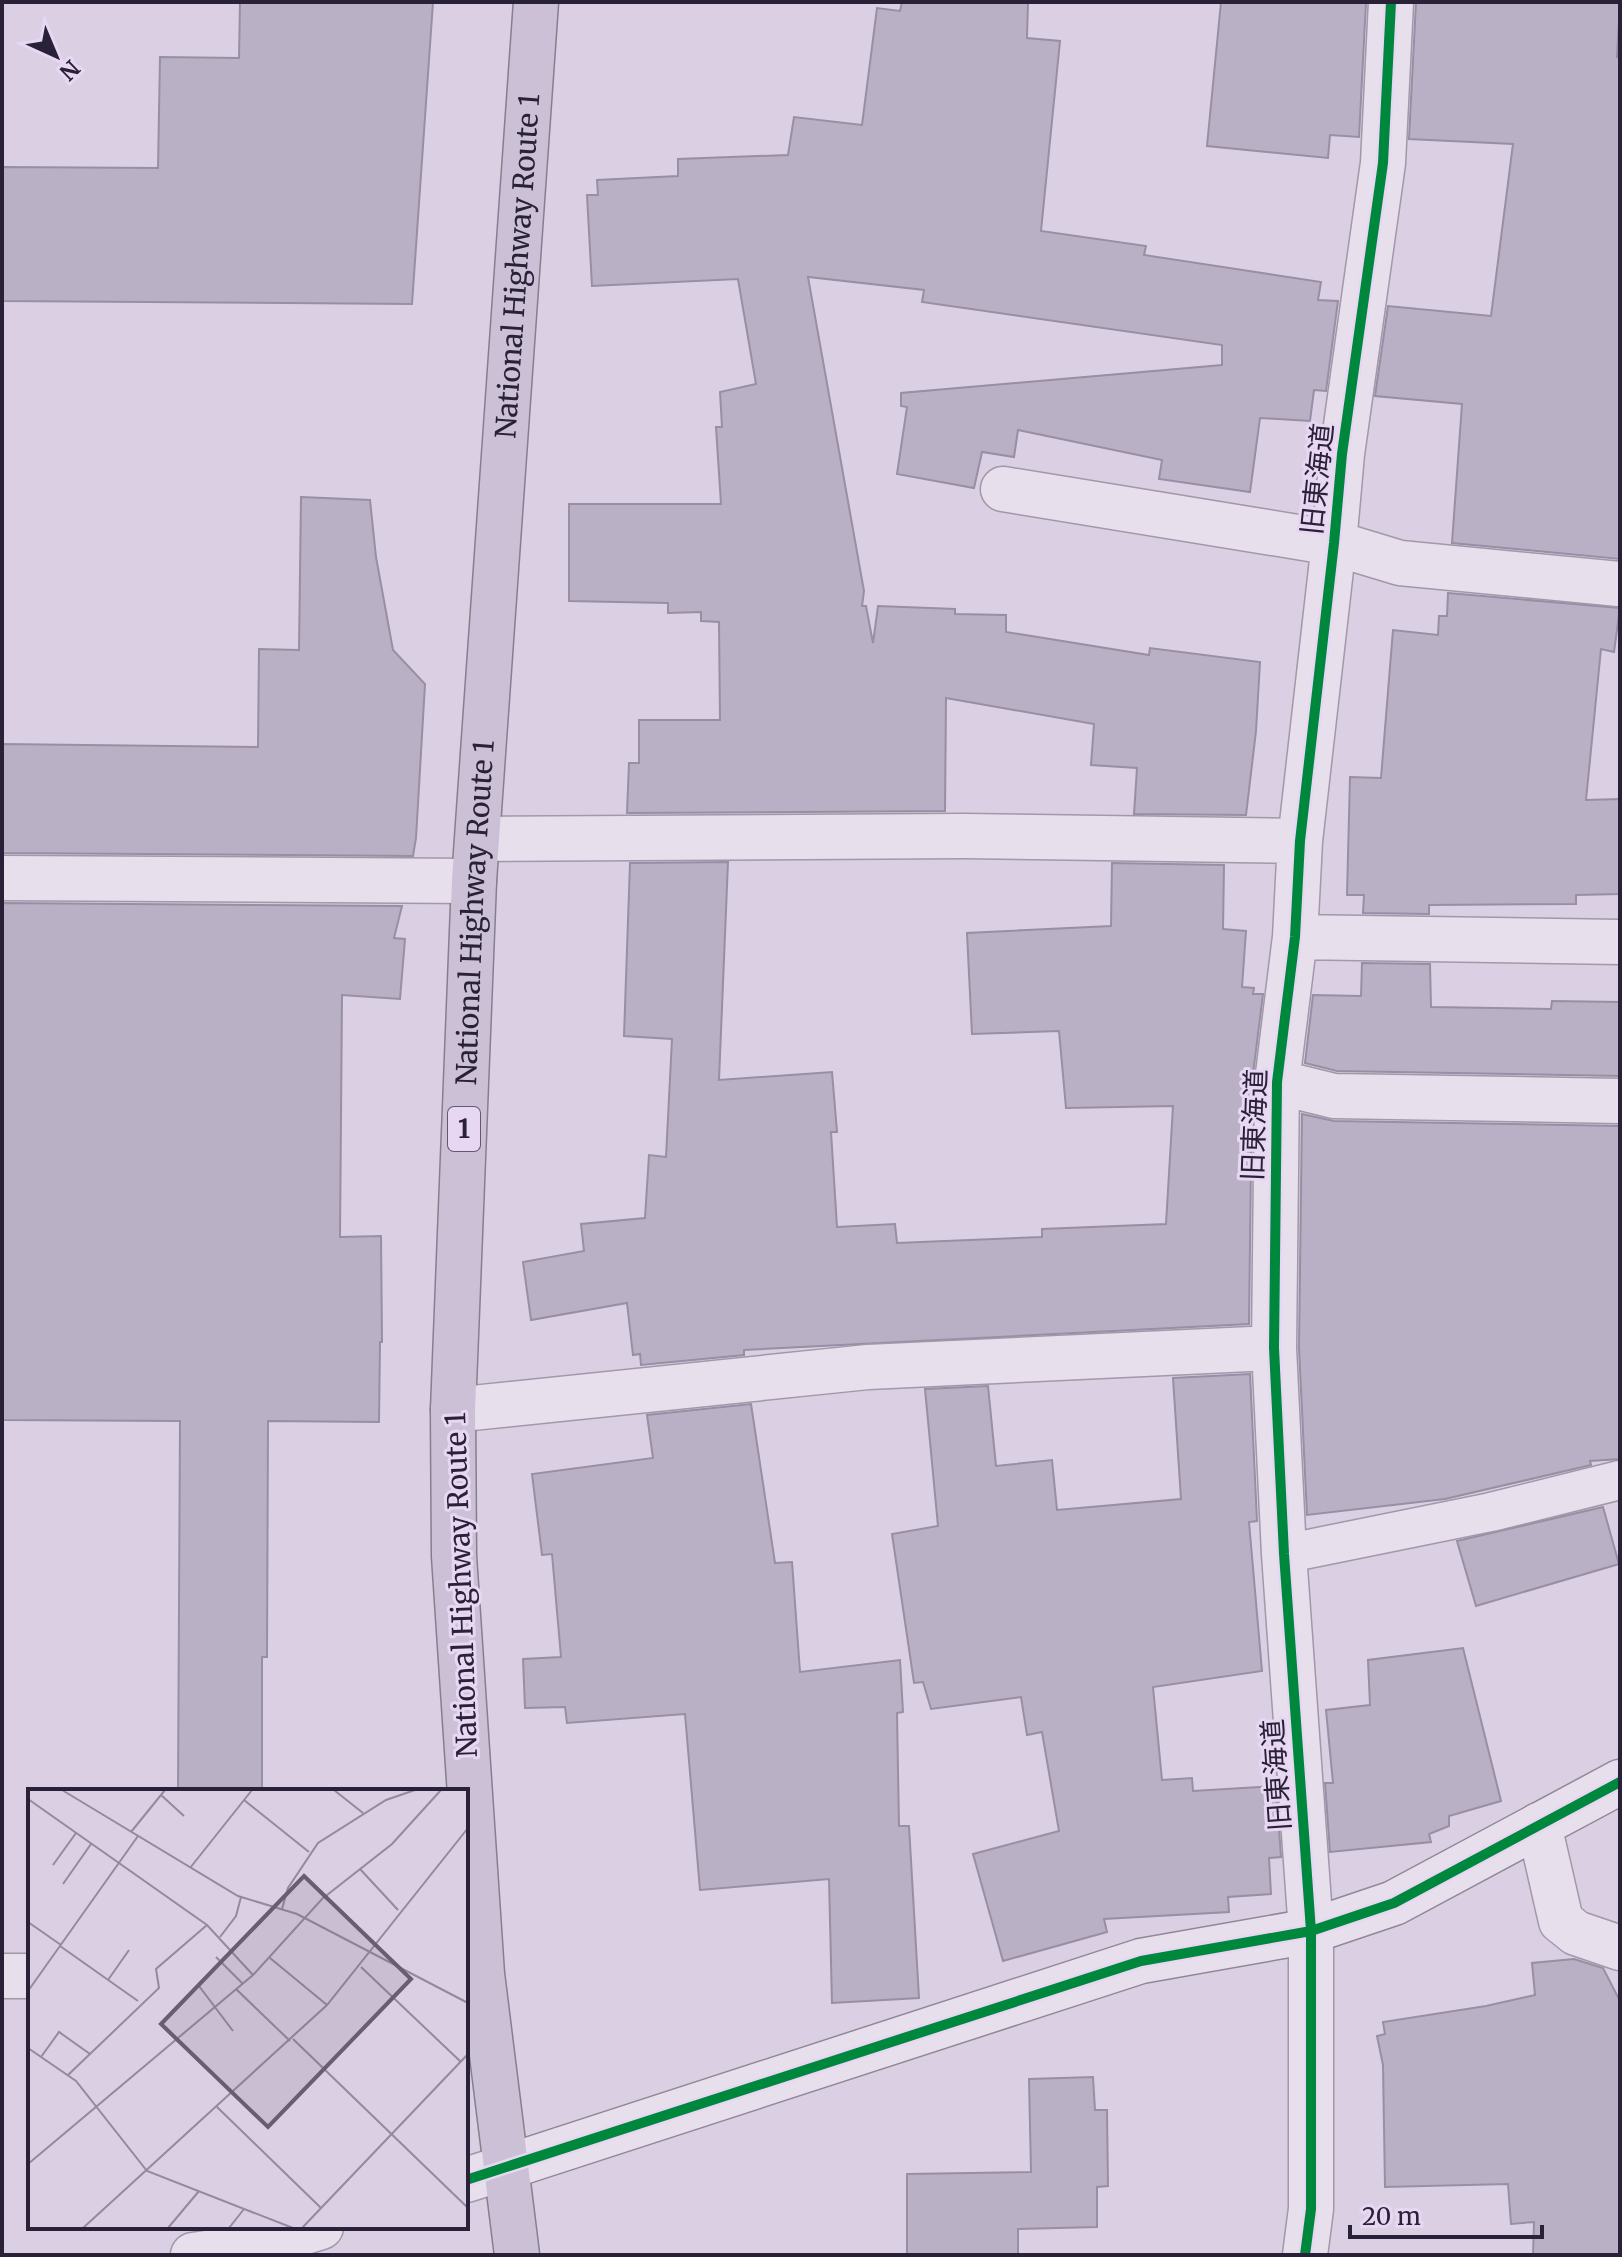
<svg xmlns="http://www.w3.org/2000/svg" width="1622" height="2257" font-family="Merriweather,'Noto Sans JP',serif">
  <style>
    .building { fill: #b9b0c6; stroke: #978fa3; stroke-width: 2 }
    .lines { fill: none; stroke-linecap: round; stroke-linejoin: round }
    .lane-casing { stroke: #a198a9; stroke-width: 41 }
    .street-casing { stroke: #a198a9; stroke-width: 47 }
    .secondary-casing { stroke: #908898; stroke-width: 47 }
    .highway-casing { stroke: #867f8e; stroke-width: 47 }
    .lane { stroke: #e7e0ec; stroke-width: 38 }
    .street { stroke: #e7e0ec; stroke-width: 44 }
    .secondary { stroke: #e7e0ec; stroke-width: 44 }
    .highway { stroke: #cbc0d6; stroke-width: 44 }
    .cycleway-casing { stroke: #e8d7f3; stroke-width: 15 }
    .cycleway { stroke: #00873e; stroke-width: 10 }
    .labels { text-anchor: middle; stroke-width: 6; stroke-linejoin: round; paint-order: stroke }
    .shield { fill: #e8d7f3; stroke: #62586f; stroke-width: 2 }
    .shield-label { font-size: 26px; font-weight: bold; fill: #292137 }
    .street-label { font-size: 28px; fill: #292137; stroke: #e8d7f3 }
    .inset-road { fill: none; stroke: #94899e; stroke-width: 2 }
    .view { fill: #675e73; fill-opacity: 0.15; stroke: #675e73; stroke-width: 4 }
    .inset-edge { fill: none; stroke: #292137; stroke-width: 4 }
  </style>
  <rect width="100%" height="100%" fill="#dbcfe3"/>
  <path class="building" d="M240 2H433L412 304 2 301V167L158 168 160 57 239 58Z
    M902 2H1028L1027 38 1060 41 1041 231 1146 246 1144 255 1321 282 1318 300 1338 301 1326 391 1314 390 1310 421 1260 418 1250 492 1159 479 1162 460 1018 430 1014 457 982 452 974 488 897 474 907 407 901 406V393L1222 365V345L922 302 924 290 808 277 864 591 862 606H866L873 643 878 606 955 609V614L1006 615V632L1149 655 1150 648 1260 662 1256 731 1246 815 1134 814 1137 768 1091 765 1094 724 946 698 945 811 627 813 629 763H639V720H720L719 622 701 621V612L668 613V603L569 601V504H721L716 427H722L720 392 756 384 738 279 592 286 587 195H598L597 180 678 176V159L788 155 794 117 862 125 877 8 900 11Z
    M1221 2H1366L1359 137 1330 135 1328 158 1207 146Z
    M1416 2H1620L1617 57H1620V559L1452 543 1462 404 1375 396 1388 306 1491 316 1513 144 1409 139Z
    M301 497 370 500 376 557 393 650 425 684 416 838 413 856 2 853V744L258 747 259 649 299 650Z
    M1448 593 1620 608 1614 652 1601 649 1586 800 1620 799V894L1576 895V904L1429 905V914L1363 913 1364 895H1347L1350 777 1381 778 1393 630 1438 635 1439 616H1447Z
    M728 862 719 1080 832 1072 837 1132H831L837 1227 895 1224 897 1243 1042 1237V1229L1166 1224 1173 1106 1066 1108 1059 1031 972 1034 967 933 1111 926 1112 863 1224 865 1223 929 1246 931 1242 987 1254 988 1253 994H1263L1252 1082 1249 1324 744 1350V1355L641 1365 640 1354 633 1355 627 1303 531 1320 523 1262 584 1251 581 1224 645 1218 649 1155 666 1157 672 1039 624 1036 630 863Z
    M2 903 402 906 394 938 405 939 400 999 342 995 340 1237 381 1236 382 1342H380L379 1422 268 1421 267 1657H262V1791H178L180 1421 2 1420Z
    M1362 963 1430 964 1431 1007 1551 1009 1552 1001 1620 1002V1076L1337 1071 1305 1063 1313 995 1361 996Z
    M1302 1114 1334 1121 1620 1126V1459L1590 1461 1591 1465 1445 1499 1307 1515 1299 1348Z
    M1250 1374 1257 1521 1249 1522 1262 1671 1153 1687 1162 1780 1192 1778 1193 1791 1276 1786 1281 1857 1269 1858 1271 1894 1228 1897 1229 1912 1104 1919 1107 1932 1003 1961 973 1854 1059 1831 1042 1732 1027 1735 1021 1697 931 1709 923 1682 914 1683 892 1534 938 1526 925 1389 988 1386 996 1466 1052 1460 1057 1510 1181 1499 1173 1378Z
    M751 1404 775 1563 792 1562 800 1672 900 1660 903 1712 897 1713 899 1826H909L919 1998 832 2003 829 1879 700 1890 685 1714 567 1723 565 1707 525 1708 523 1659 561 1657 552 1554 542 1555 532 1474 653 1458 647 1415Z
    M1603 1507 1619 1564 1476 1606 1457 1541Z
    M1463 1648 1501 1801 1449 1816V1826L1429 1834 1431 1842 1330 1852 1325 1783H1333L1326 1710 1370 1705 1368 1660Z
    M1574 1959 1603 1968 1620 2001V2255H1533L1534 2222 1511 2224 1508 2184 1385 2187 1383 2065 1377 2036 1385 2034 1383 2022 1486 2006 1535 1995 1532 1963Z
    M1093 2077 1095 2110H1107L1108 2186 1097 2187V2227L1018 2229V2255H907V2174L1031 2172 1029 2079Z"/>
  <g class="lines">
    <g class="lane-casing">
      <path id="lane" d="M1284 1554 1491 1512 1620 1480"/>
    </g>
    <g class="street-casing">
      <path id="street" d="M1003 489 1334 543 1400 563 1619 584
        M478 839 964 836 1300 841
        M2 878 474 881
        M1295 937 1620 942
        M1277 1082 1334 1096 1620 1101
        M453 1410 868 1367 1274 1348
        M1539 1825 1561 1921 1576 1933 1620 1948
        M2 1976H30
        M466 2180 507 2167
        M193 2255 267 2244 321 2227
        M1305 2255 1311 2209V1931L1284 1554 1274 1348 1277 1082 1295 937 1300 841 1334 543 1342 454 1383 163 1391 2"/>
    </g>
    <g class="secondary-casing">
      <path id="secondary" d="M507 2167 1141 1961 1311 1931 1394 1903 1620 1782"/>
    </g>
    <g class="highway-casing">
      <g id="highway">
        <path id="s1" d="M517 2255 482 1974 454 1556 453 1410 474 881 536 2"/>
      </g>
    </g>
    <use href="#lane" class="lane"/>
    <use href="#street" class="street"/>
    <use href="#secondary" class="secondary"/>
    <use href="#highway" class="highway"/>
    <g class="cycleway-casing">
      <path id="cycleway" d="M466 2180 1141 1961 1311 1931 1394 1903 1620 1782
        M1305 2255 1311 2209V1931L1284 1554 1274 1348 1277 1082 1295 937 1300 841 1334 543 1342 454 1383 163 1391 2"/>
    </g>
    <use href="#cycleway" class="cycleway"/>
  </g>
  <g class="labels">
    <rect class="shield" x="448" y="1107" width="32" height="44" rx="6"/>
    <g class="shield-label">
      <text x="464" y="1138">1</text>
    </g>
    <g class="street-label">
      <text dy="10" stroke="none"><textPath href="#s1" startOffset="1994">National Highway Route 1</textPath></text>
      <text transform="translate(1317 479) rotate(-84)" y="10">旧東海道</text>
      <text dy="10" stroke="none"><textPath href="#s1" startOffset="1346">National Highway Route 1</textPath></text>
      <text transform="translate(1254 1125) rotate(-88)" y="10">旧東海道</text>
      <text transform="translate(461 1585) rotate(-92)" y="10">National Highway Route 1</text>
      <text transform="translate(1276 1775) rotate(-94)" y="10">旧東海道</text>
    </g>
  </g>
  <g transform="translate(28 1789)">
    <rect width="440" height="440" fill="#dbcfe3"/>
    <path class="inset-road" d="M34 1 210 107 269 125 440 214M306 1 335 24M133 6 156 27M0 10 179 136 225 186M216 11 281 63M103 43 137 1M25 76 48 44M162 79 224 1M332 80 370 121M35 95 63 55M254 120 260 99 290 54 358 11 387 1M0 133 33 156M192 148 208 127 213 108M32 157 110 212M188 168 214 194M242 169 299 216M333 178 433 273M80 191 101 161M171 197 205 242M208 200 262 252M0 202 110 47M265 250 440 419M0 259 48 292 119 382 265 439M13 268 31 243 62 265M40 286 131 199 128 180 179 136M189 318 293 419M0 375 225 186 294 110 364 55 413 1M55 439 299 216 440 39M140 439 171 402M201 439 216 420M274 439 440 265"/>
    <path class="view" d="M276 87 383 190 240 338 133 235Z"/>
    <rect width="440" height="440" class="inset-edge"/>
  </g>
  <rect width="1622" height="2257" fill="none" stroke="#292137" stroke-width="8"/>
  <g transform="translate(56 56) rotate(136)" stroke="#e8d7f3" stroke-width="6" paint-order="stroke">
  <path d="M0-6L14 30L0 20L-14 30Z" fill="#292137"/>
  <text y="-12" font-size="22" font-weight="bold" text-anchor="middle" fill="#292137">N</text>
  </g>
  <path d="M1350 2225v12h192v-12" fill="none" stroke="#292137" stroke-width="4"/>
  <text x="1362" y="2225" font-size="24" fill="#292137" stroke="#e8d7f3" stroke-width="6" paint-order="stroke">20 m</text>
</svg>
